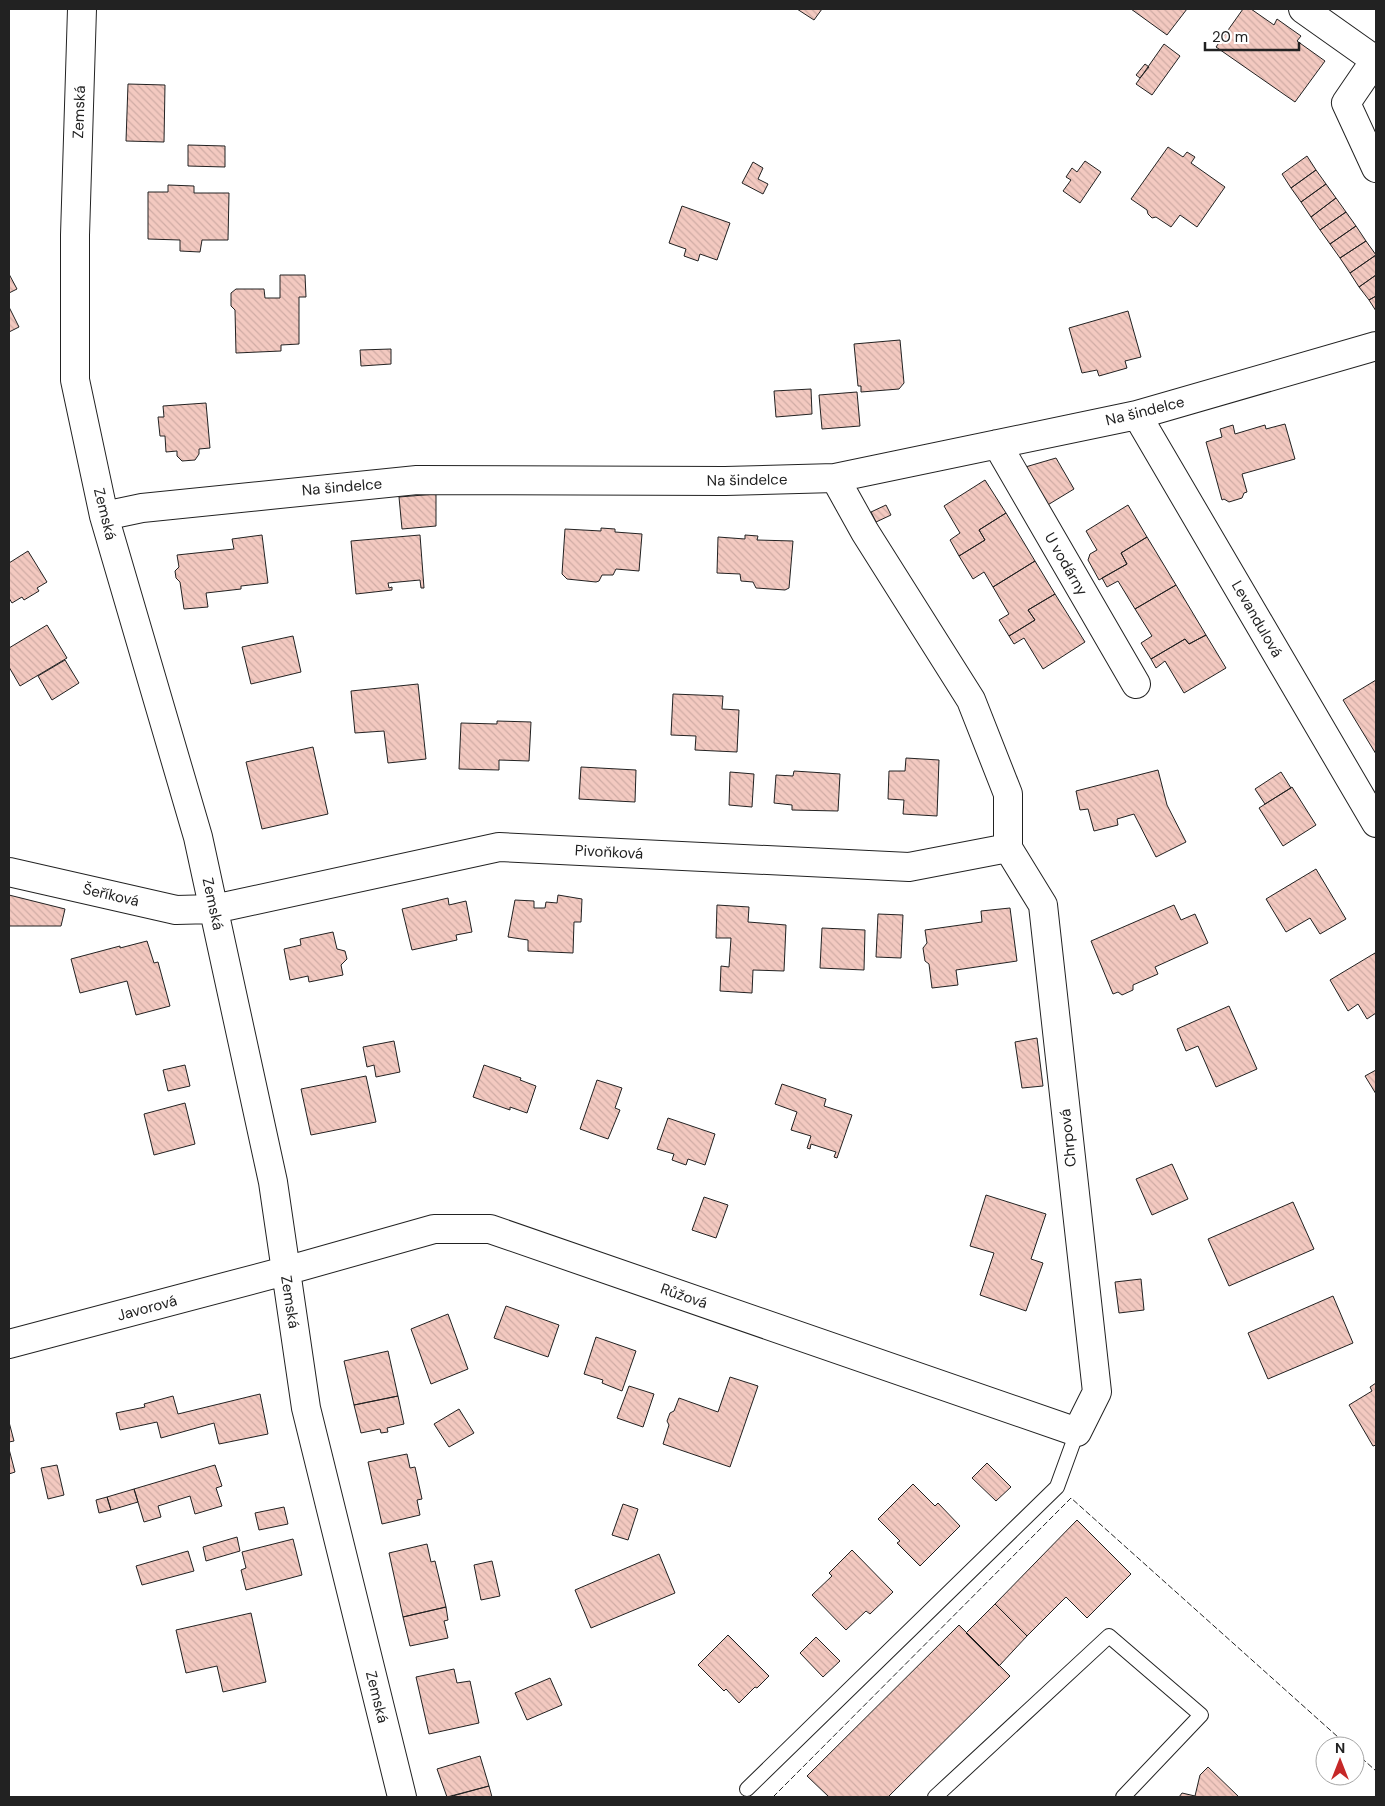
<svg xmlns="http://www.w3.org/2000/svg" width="1385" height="1806" font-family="'DM Sans',sans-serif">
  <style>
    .building { fill: url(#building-back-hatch); stroke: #222 }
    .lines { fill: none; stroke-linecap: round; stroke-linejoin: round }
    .service-casing { stroke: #222; stroke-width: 16 }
    .minor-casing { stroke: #222; stroke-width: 30 }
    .service { stroke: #fff; stroke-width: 14 }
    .minor { stroke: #fff; stroke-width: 28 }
    .fence { stroke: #222; stroke-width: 1; stroke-dasharray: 6 2.5; stroke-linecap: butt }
    .labels { text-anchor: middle; stroke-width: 4; stroke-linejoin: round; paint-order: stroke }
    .street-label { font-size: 15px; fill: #222; stroke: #fff }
  </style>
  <defs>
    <pattern id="building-back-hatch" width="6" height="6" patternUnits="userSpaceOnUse" patternTransform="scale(1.25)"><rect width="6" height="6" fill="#f3c9c0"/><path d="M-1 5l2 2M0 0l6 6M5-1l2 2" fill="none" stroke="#d0aca5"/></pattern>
  </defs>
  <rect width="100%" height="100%" fill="#fff"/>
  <path class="building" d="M797 9H822L814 20Z
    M1131 9H1187L1167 35Z
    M1243 9H1251L1274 25 1277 19 1301 36 1297 41 1325 61 1295 102 1216 47Z
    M1164 44 1180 56 1152 95 1136 84Z
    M1145 64 1149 67 1140 78 1136 75Z
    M128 84 165 85 164 142 126 141Z
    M188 145 225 146V167L188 166Z
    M1168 147 1183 157 1187 152 1195 157 1191 163 1225 187 1197 227 1180 215 1171 227 1156 217 1152 218 1148 214 1147 210 1131 199Z
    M1307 156 1316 170 1291 188 1282 174Z
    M1085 161 1101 172 1080 203 1063 191 1071 180 1066 177 1072 168 1077 172Z
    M753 162 763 168 758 179 768 184 763 194 742 183Z
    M1316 170 1326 184 1301 202 1291 188Z
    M1326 184 1336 198 1311 217 1301 202Z
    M168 185 194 186V193H229L228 240H202L200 252 180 251V240L148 239V192H168Z
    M1336 198 1346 212 1320 230 1311 217Z
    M682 206 730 223 717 260 700 254 698 261 684 256 686 249 669 243Z
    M1346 212 1356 226 1330 244 1320 230Z
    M1356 226 1366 241 1340 258 1330 244Z
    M1366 241 1376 255 1350 273 1340 258Z
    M1376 255V275L1359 287 1350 273Z
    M9 274 17 289 9 293Z
    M280 275H305L306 297H299V344L281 345V351L236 353 235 310 231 306V293L236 289H264L265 298H280Z
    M1376 275V296L1369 300 1359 287Z
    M1376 296V311L1369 300Z
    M9 307 19 327 9 332Z
    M1128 311 1141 357 1125 361 1127 368 1099 376 1097 370 1082 373 1069 328Z
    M900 340 904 383 899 389 861 392V386H858L854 344Z
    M391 349V364L361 366 360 350Z
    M811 389 812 414 776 417 774 391Z
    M857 392 860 426 822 429 819 395Z
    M206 403 210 448 199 449V454L195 460 182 461 177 456V451L166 452 165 436H160L158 417H164L163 406Z
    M1285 424 1295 459 1242 474 1247 492 1244 493 1242 498 1229 502 1224 499 1222 500 1206 442 1222 437 1220 429 1233 425 1235 434 1265 425 1266 429Z
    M1056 458 1074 489 1046 506 1022 468Z
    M985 480 1006 513 979 530 985 540 959 556 950 540 960 533 944 506Z
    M436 494V526L402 529 399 497Z
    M886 505 891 515 876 522 871 512Z
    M1128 505 1147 537 1121 553 1127 564 1099 580 1088 560 1090 554 1097 550 1086 531Z
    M1006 513 1035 561 993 587 984 572 973 579 959 556 985 540 979 530Z
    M601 528 615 529V532L642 534 639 571 616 569 613 575H602L599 581 596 582 567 579 562 574 565 529 601 531Z
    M262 535 268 583 241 586V589L206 593 208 607 184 609 180 582 176 578 175 571 179 567 177 555 234 549 232 539Z
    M420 535 424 588H421L420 580 388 583 389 588 392 587V590L356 594 351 541Z
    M745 535 758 536 757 540 793 541 789 588 785 590 756 588 753 582 741 581 740 574 717 573 718 537 745 539Z
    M1147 537 1176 585 1135 609 1118 581 1107 587 1102 578 1127 564 1121 553Z
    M28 551 47 582 37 588 39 591 24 600 22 597 12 603 9 598V563Z
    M1035 561 1055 594 1028 610 1035 620 1009 636 999 620 1009 614 993 587Z
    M1176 585 1206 635 1189 644 1185 639 1151 659 1141 643 1152 636 1135 609Z
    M1055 594 1085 642 1043 669 1024 638 1014 644 1009 636 1035 620 1028 610Z
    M47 625 67 658 20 686 9 667V648Z
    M1206 635 1226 668 1184 693 1165 661 1156 668 1151 659 1185 639 1189 644Z
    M293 636 301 672 251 684 242 647Z
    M65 660 79 683 52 700 38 676Z
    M1376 680V754L1343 700Z
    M418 684 426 759 388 763 384 731 355 733 351 691Z
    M673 694 723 696 722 709 739 710 737 752 695 750 696 736 671 735Z
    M497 721 531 722 529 761 499 760V770L459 769 461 723 497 724Z
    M313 747 328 814 262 829 246 762Z
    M906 758 939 760 937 816 903 814 904 800 888 799 889 771H905Z
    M581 767 636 770 635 802 579 799Z
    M1158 770 1167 805 1186 842 1156 857 1134 814 1117 819 1118 825 1094 831 1088 809 1080 810 1076 791Z
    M794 771 840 774 838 811 792 810V805L774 803 776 775 793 776Z
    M730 772 754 774 752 807 729 805Z
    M1281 772 1291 788 1265 804 1255 789Z
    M1292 787 1316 825 1283 846 1259 808Z
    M1316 869 1346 919 1320 934 1310 918 1286 932 1266 899Z
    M9 895 65 909 61 926H9Z
    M558 895 582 899 581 922H574L573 953 528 951V940L508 937 515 900 534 901V908H545L546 902 557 903Z
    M448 898 449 905 466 901 472 932 456 935 457 940 412 950 402 909Z
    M717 905 749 907 748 922 786 925 784 971 753 970 752 993 720 991 721 966 729 967 731 938H716Z
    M1174 905 1181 920 1195 914 1208 943 1155 967 1158 974 1133 985V990L1122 995 1118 992 1113 994 1091 941Z
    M1010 908 1017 961 956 970 958 985 932 988 929 964 925 961 923 948 927 943 925 930 982 922 981 911Z
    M878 914 903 915 901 958 876 957Z
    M822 928 865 930 864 970 820 968Z
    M333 932 337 949 345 951 347 959 341 965 343 975 309 982 308 976 290 980 284 949 301 945 300 939Z
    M147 941 154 963 158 962 170 1006 136 1015 127 981 80 993 71 959 120 946V948Z
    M1375 953 1376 956V1013L1367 1019 1358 1004 1348 1011 1330 980Z
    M1229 1006 1257 1069 1216 1087 1198 1046 1186 1051 1177 1029Z
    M1037 1038 1043 1086 1022 1088 1015 1042Z
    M394 1041 400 1072 376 1077 374 1065 367 1067 363 1047Z
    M185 1065 190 1086 168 1091 163 1070Z
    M484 1065 521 1078 520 1080 536 1086 527 1113 510 1107V1110L473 1097Z
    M1376 1070V1094L1365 1076Z
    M366 1076 376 1122 311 1135 301 1089Z
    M597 1080 622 1088 615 1108 620 1110 608 1139 580 1129Z
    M782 1084 826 1099 824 1106 852 1115 837 1158 834 1157 836 1152 811 1144 810 1149 807 1148 811 1136 791 1130 797 1112 775 1104Z
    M185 1103 195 1144 154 1155 144 1114Z
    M668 1118 715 1134 705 1165 688 1159 686 1165 672 1160 674 1154 657 1149Z
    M1172 1164 1188 1199 1152 1215 1136 1179Z
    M986 1195 1046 1214 1031 1259 1043 1263 1026 1311 980 1295 994 1253 970 1246Z
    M704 1197 728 1205 716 1238 692 1230Z
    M1293 1202 1314 1249 1229 1286 1208 1239Z
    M1141 1279 1144 1310 1119 1313 1115 1282Z
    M1333 1296 1353 1343 1268 1379 1248 1333Z
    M506 1306 559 1325 548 1357 494 1338Z
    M448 1314 468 1369 431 1384 411 1329Z
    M596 1337 636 1351 622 1391 602 1383 603 1380 584 1374Z
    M388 1351 398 1396 354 1405 344 1361Z
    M730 1377 758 1386 730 1467 663 1444 669 1425 667 1421 670 1413 674 1411 679 1398 718 1412Z
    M1376 1383V1445L1373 1446 1349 1405 1372 1391 1370 1387Z
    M629 1386 654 1394 643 1427 617 1418Z
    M260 1394 268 1434 219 1444 214 1423 161 1438 157 1422 120 1430 116 1413 145 1407 144 1404 173 1396 178 1414Z
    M398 1396 404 1424 387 1428 388 1432 381 1433 380 1429 361 1433 354 1405Z
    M459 1409 474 1433 449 1447 434 1424Z
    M9 1422 14 1441 9 1442Z
    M9 1449 15 1472 9 1474Z
    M407 1454 410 1468 415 1467 422 1499 417 1500 420 1515 382 1524 368 1462Z
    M987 1463 1011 1487 996 1501 972 1478Z
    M57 1465 64 1495 48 1499 41 1468Z
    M215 1465 222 1486 216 1488 222 1506 195 1514 190 1496 158 1506 161 1517 144 1522 134 1489Z
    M913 1484 935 1506 938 1503 960 1526 920 1566 897 1543 900 1541 878 1519Z
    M134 1489 138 1502 111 1510 107 1497Z
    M107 1497 111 1510 99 1513 96 1500Z
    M623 1504 638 1509 628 1540 612 1535Z
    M284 1507 288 1524 259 1530 255 1513Z
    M1077 1520 1131 1574 1087 1618 1066 1597 1027 1636 995 1604Z
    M237 1537 240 1551 206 1561 203 1547Z
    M293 1539 302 1575 246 1590 241 1570 246 1568 242 1552Z
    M427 1544 431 1562 435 1561 446 1607 403 1617 389 1553Z
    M852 1550 893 1592 870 1614 866 1611 846 1630 812 1595 832 1576 829 1573Z
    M188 1551 194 1571 142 1585 136 1566Z
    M659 1554 675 1593 591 1628 575 1590Z
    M492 1561 500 1596 481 1600 474 1565Z
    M995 1604 1027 1636 999 1666 966 1633Z
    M446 1607 448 1620 444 1621 448 1638 410 1646 403 1617Z
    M251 1613 266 1682 223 1692 217 1666 186 1673 176 1630Z
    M959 1625 1010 1676 888 1797H829L807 1776Z
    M728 1635 769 1676 757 1688 755 1687 739 1703 726 1689 724 1691 698 1665Z
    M816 1637 840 1661 823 1677 800 1653Z
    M454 1669 457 1683 470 1681 479 1723 429 1734 416 1677Z
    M550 1678 562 1705 527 1720 515 1693Z
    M480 1756 489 1786 447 1797 437 1769Z
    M1208 1767 1239 1797H1179L1182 1793 1195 1796 1200 1775Z
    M489 1786 492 1797H449Z"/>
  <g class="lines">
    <g class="service-casing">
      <path id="service" d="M747 1789 1057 1487 1077 1432
        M935 1797 1109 1636 1201 1715 1123 1797"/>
    </g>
    <g class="minor-casing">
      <path id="minor" d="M82 9 75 235V380L104 516 198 837 273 1182 306 1408 402 1797
        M1303 9 1375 60
        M1376 59 1346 103 1376 168
        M1137 415 1376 823
        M997 444 1136 684
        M835 478 865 532 971 700 1008 794V848
        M104 516 142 508 417 480 725 481 835 478 1137 415 1376 346
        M9 872 176 910 214 909 499 847 909 867 1008 848
        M9 1344 285 1271 434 1229H490L1077 1432 1097 1392 1043 905 1008 848"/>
    </g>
    <use href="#service" class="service"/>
    <use href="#minor" class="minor"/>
    <path class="fence" d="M1355 1752 1376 1771
      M773 1797 1071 1498 1348 1746"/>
  </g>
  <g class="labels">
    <g class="street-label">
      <text transform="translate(79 112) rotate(-88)" y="5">Zemská</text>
      <text transform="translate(1145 411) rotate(-14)" y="5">Na šindelce</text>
      <text transform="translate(747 480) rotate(-1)" y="5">Na šindelce</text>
      <text transform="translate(342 487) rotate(-5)" y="5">Na šindelce</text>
      <text transform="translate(105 514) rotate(76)" y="5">Zemská</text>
      <text transform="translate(1066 564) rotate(60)" y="5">U vodárny</text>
      <text transform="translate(1257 619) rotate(60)" y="5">Levandulová</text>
      <text transform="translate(609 852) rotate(3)" y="5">Pivoňková</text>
      <text transform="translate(111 895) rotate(13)" y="5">Šeříková</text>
      <text transform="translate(213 904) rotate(78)" y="5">Zemská</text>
      <text transform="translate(1068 1138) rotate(-96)" y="5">Chrpová</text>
      <text transform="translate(684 1296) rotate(19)" y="5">Růžová</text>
      <text transform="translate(290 1302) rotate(81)" y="5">Zemská</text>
      <text transform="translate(147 1308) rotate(-15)" y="5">Javorová</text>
      <text transform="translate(377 1697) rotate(76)" y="5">Zemská</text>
    </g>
  </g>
  <rect width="1385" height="1806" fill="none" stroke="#222222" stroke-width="20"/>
  <g transform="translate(1340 1761)"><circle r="24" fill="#ffffff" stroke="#a7a7a7"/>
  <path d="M0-4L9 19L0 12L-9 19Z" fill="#c62828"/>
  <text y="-8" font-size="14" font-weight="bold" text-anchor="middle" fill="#222222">N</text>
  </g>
  <path d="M1205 42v8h94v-8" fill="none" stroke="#222222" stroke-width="2.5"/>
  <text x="1212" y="42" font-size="15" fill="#222222" stroke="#ffffff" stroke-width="4" paint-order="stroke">20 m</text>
</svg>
